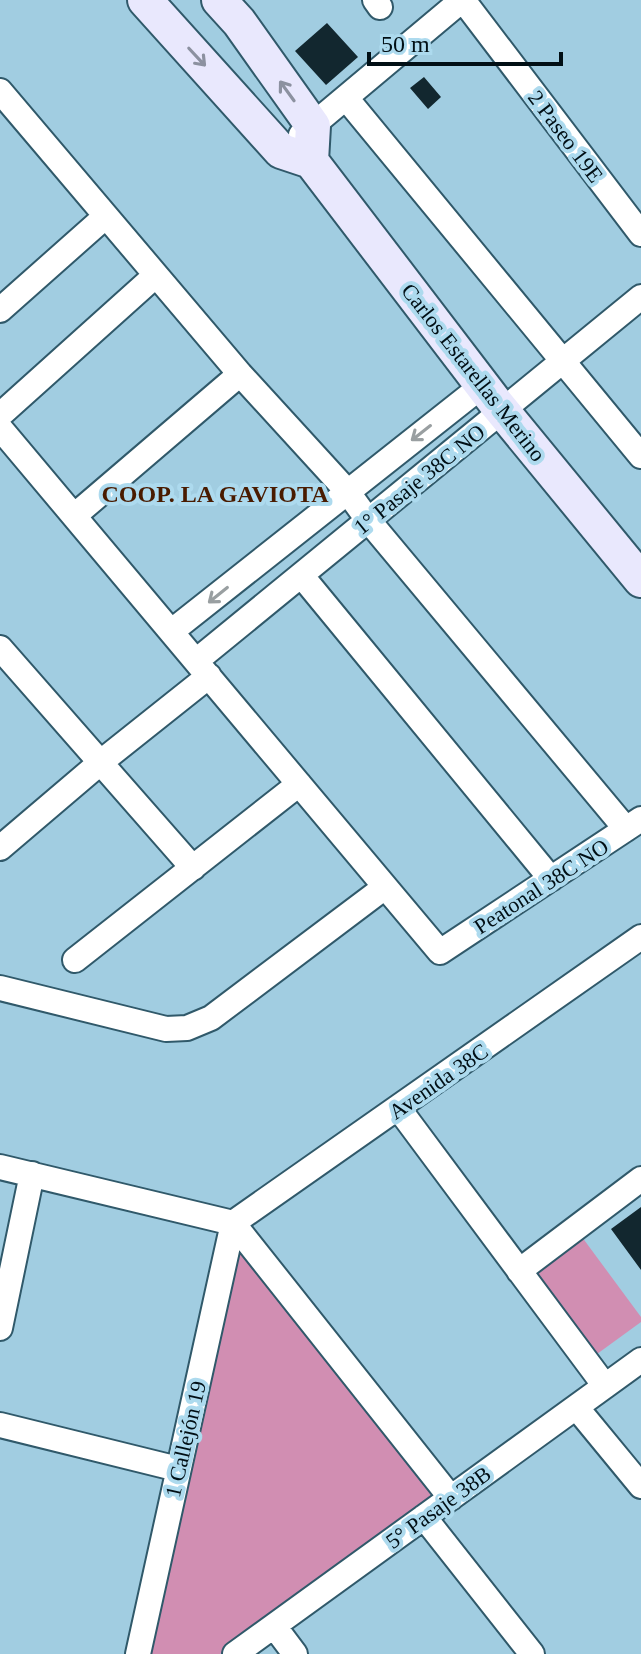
<svg xmlns="http://www.w3.org/2000/svg" width="641" height="1654" font-family="Georgia,serif">
  <style>
    .green { fill: #d18eb2 }
    .building { fill: #12272f }
    .lines { fill: none; stroke-linecap: round; stroke-linejoin: round }
    .street-casing { stroke: #30596a; stroke-width: 28 }
    .secondary-casing { stroke: #30596a; stroke-width: 38 }
    .street { stroke: #fff; stroke-width: 24 }
    .secondary { stroke: #e9e8fd; stroke-width: 34 }
    .oneway { stroke: #8c91a0 }
    .oneway2 { stroke: #999fa1 }
    .labels { text-anchor: middle; stroke-width: 8; stroke-linejoin: round; paint-order: stroke }
    .street-label { font-size: 22px; fill: #010f15; stroke: #addaee }
    .neighbourhood-label { font-size: 24px; font-weight: bold; fill: #491b00; stroke: #addaee }
  </style>
  <rect width="100%" height="100%" fill="#a1cde1"/>
  <path class="green" d="M579 1233 641 1317V1322L597 1354 534 1268Z
    M242 1245 439 1495 220 1654H147Z"/>
  <path class="building" d="M327 23 358 57 326 85 295 51Z
    M424 77 441 97 428 109 410 88Z
    M641 1207V1270L611 1229Z"/>
  <g class="lines">
    <g class="street-casing">
      <path id="street" d="M375 0 380 7
        M463 0 641 234
        M0 91 240 374 347 491 368 520 626 829
        M346 98 641 456
        M301 135 462 0
        M0 310 106 216
        M0 415 156 275
        M0 428 440 952 641 819
        M74 516 240 374
        M301 575 551 879
        M172 631 483 385
        M0 648 193 868
        M196 661 641 297
        M0 848 101 762 209 676
        M75 960 299 784
        M0 988 166 1029 187 1028 211 1018 385 887
        M399 1109 605 1386
        M0 1167 233 1223 451 1498
        M519 1271 641 1179
        M0 1328 32 1174
        M576 1407 641 1486
        M0 1425 178 1469
        M424 1517 532 1654
        M274 1626 295 1654
        M138 1654 233 1223 641 937
        M235 1654 641 1360"/>
    </g>
    <g class="secondary-casing">
      <path id="secondary" d="M145 0 281 151 311 161 495 402 641 580
        M219 0 239 22 313 126 311 161"/>
    </g>
    <use href="#street" class="street"/>
    <use href="#secondary" class="secondary"/>
  </g>
  <defs><path id="oneway-shaft" d="M-6 0H5M1.5-3L5.5 0L1.5 3" fill="none" stroke-width="1.6" stroke-linecap="round" stroke-linejoin="round" transform="scale(2)"/></defs>
  <g class="oneway">
    <use href="#oneway-shaft" transform="translate(197 57) rotate(47)"/>
    <use href="#oneway-shaft" transform="translate(287 91) rotate(-126)"/>
  </g>
  <g class="oneway2">
    <use href="#oneway-shaft" transform="translate(421 433) rotate(142)"/>
    <use href="#oneway-shaft" transform="translate(218 595) rotate(141)"/>
  </g>
  <g class="labels">
    <g class="street-label">
      <text transform="translate(566 136) rotate(53)" y="8">2 Paseo 19E</text>
      <text transform="translate(474 372) rotate(52)" y="8">Carlos Estarellas Merino</text>
      <text transform="translate(419 479) rotate(-39)" y="8">1° Pasaje 38C NO</text>
      <text transform="translate(541 886) rotate(-33)" y="8">Peatonal 38C NO</text>
      <text transform="translate(438 1081) rotate(-35)" y="8">Avenida 38C</text>
      <text transform="translate(185 1439) rotate(-77)" y="8">1 Callejón 19</text>
      <text transform="translate(438 1507) rotate(-36)" y="8">5° Pasaje 38B</text>
    </g>
    <g class="neighbourhood-label">
      <text x="215" y="502">COOP. LA GAVIOTA</text>
    </g>
  </g>
  <path d="M369 52v12h192v-12" fill="none" stroke="#010f15" stroke-width="4"/>
  <text x="381" y="52" font-size="24" fill="#010f15" stroke="#addaee" stroke-width="6" paint-order="stroke">50 m</text>
</svg>
